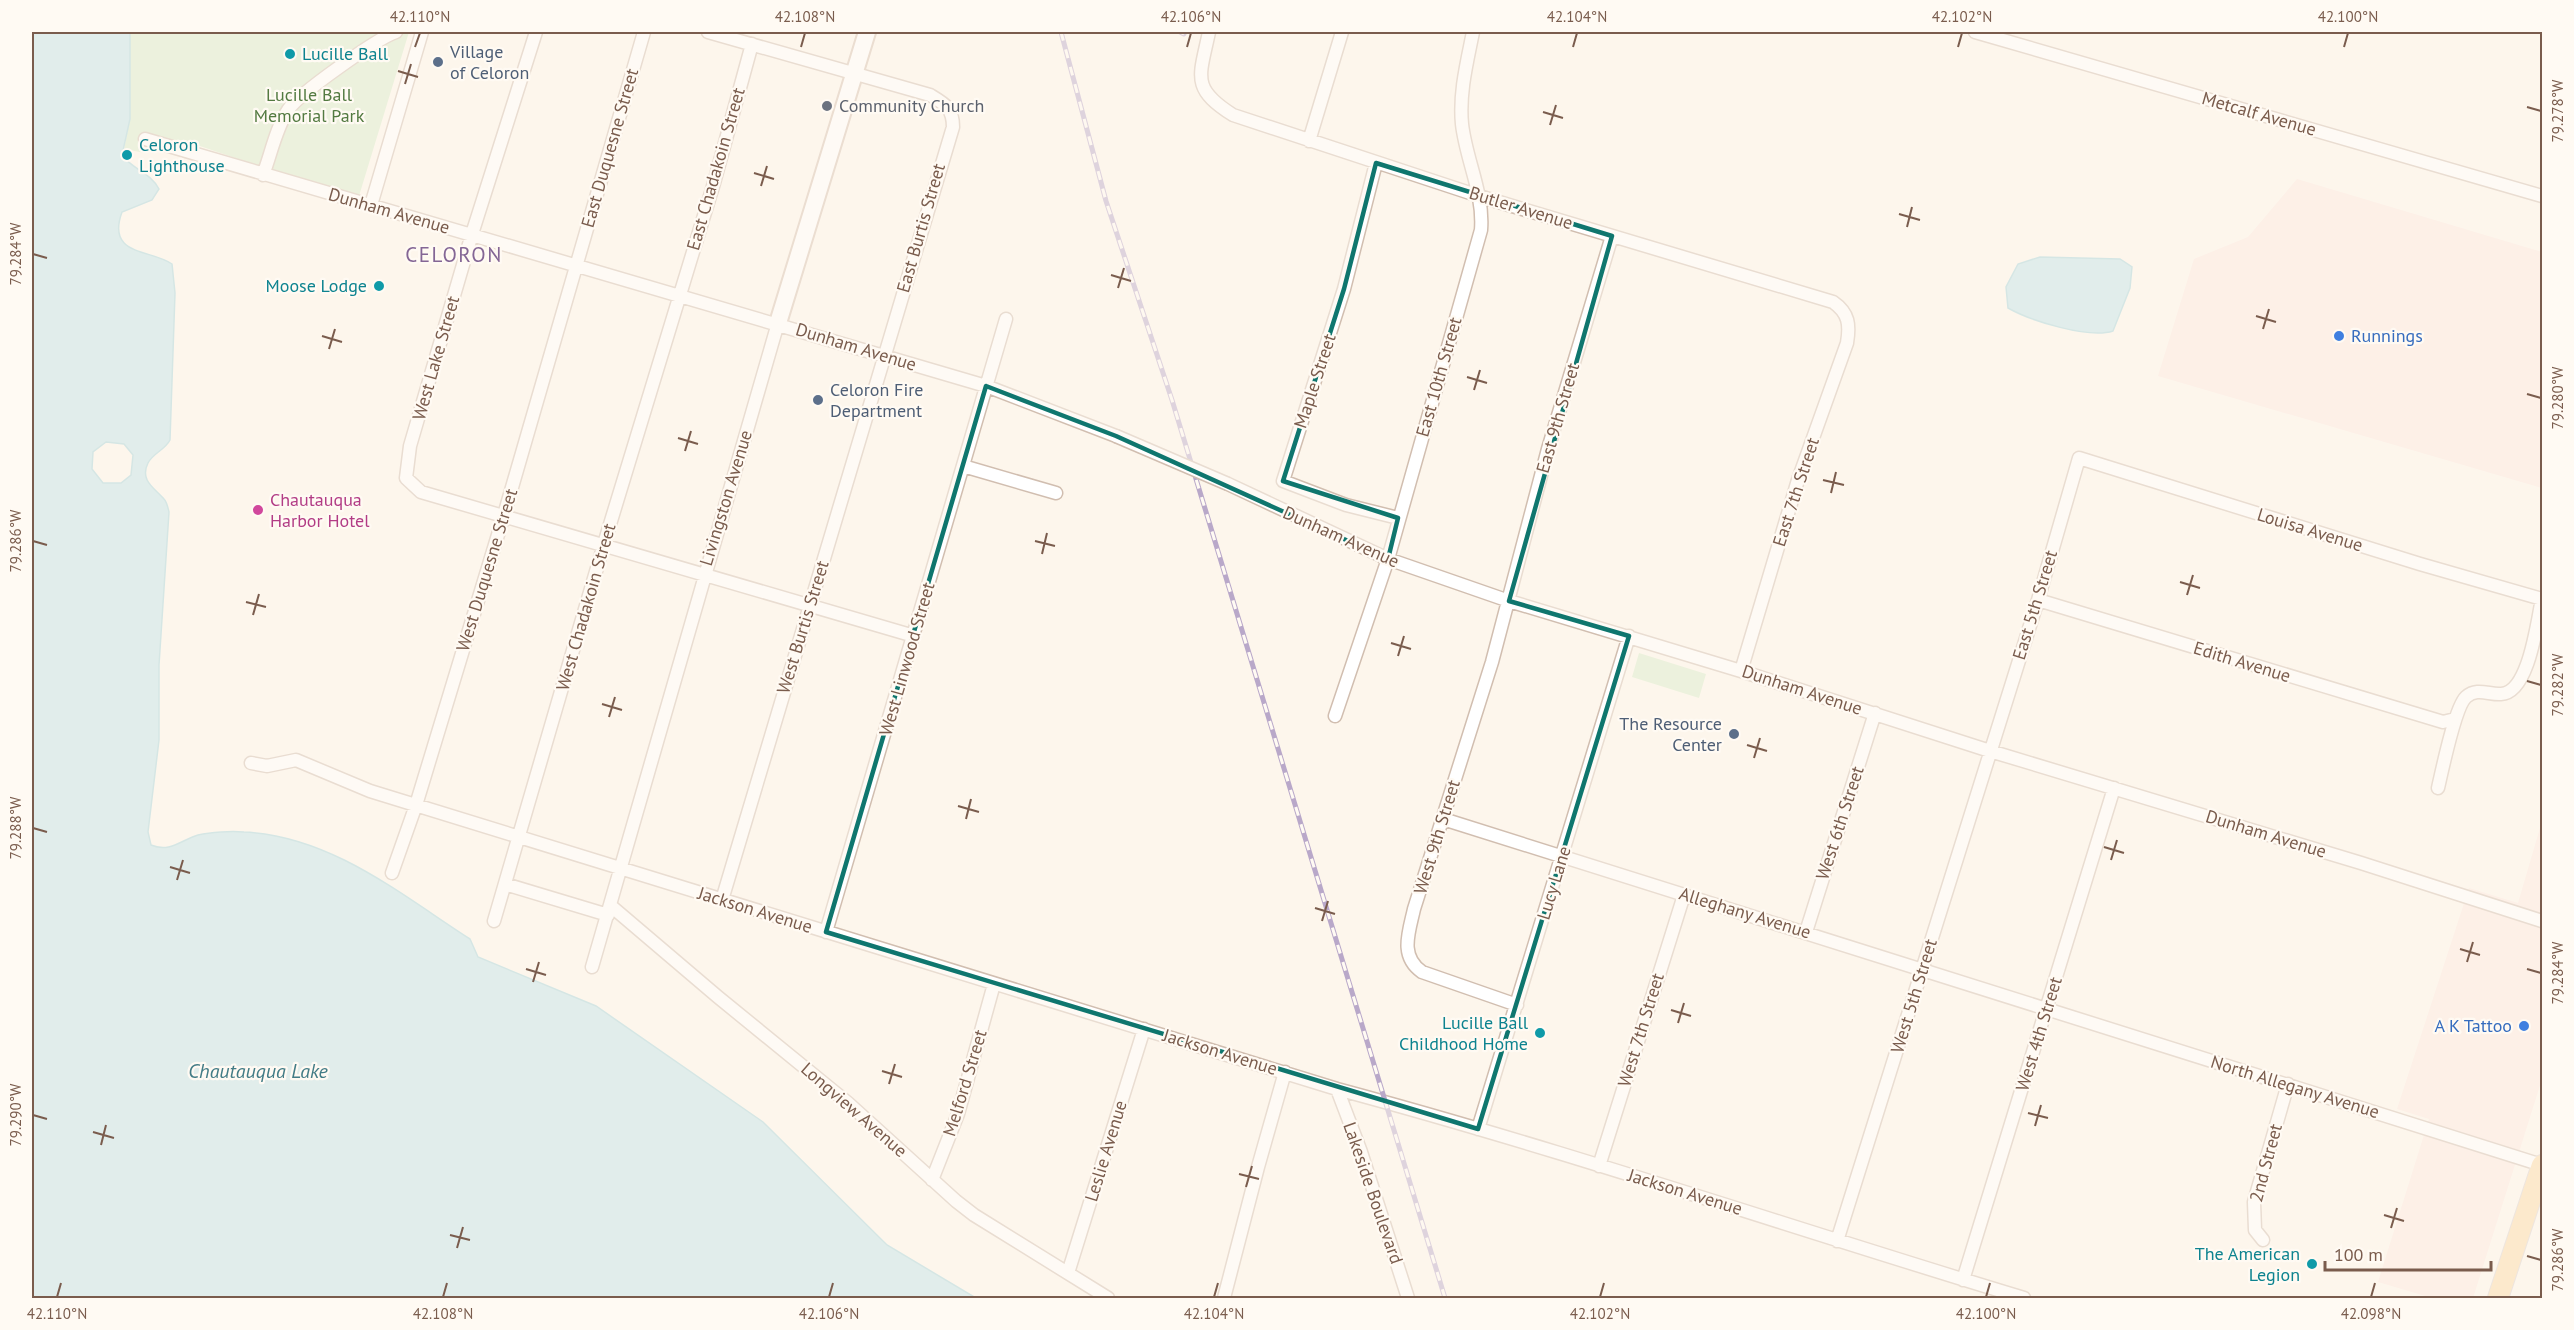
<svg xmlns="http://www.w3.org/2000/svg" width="2574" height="1330" font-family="'PT Sans',sans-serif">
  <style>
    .commercial { fill: #fde8e0 }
    .green { fill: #d8ecc9 }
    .water { fill: #bfe3e8; stroke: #a5d3da; stroke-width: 1.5; fill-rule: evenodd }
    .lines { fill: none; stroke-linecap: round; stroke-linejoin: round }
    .street-casing { stroke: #d1beb0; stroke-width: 15 }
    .secondary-casing { stroke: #d6c0b0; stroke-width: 20 }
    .primary-casing { stroke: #dad1cd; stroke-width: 22 }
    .street { stroke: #fff; stroke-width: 12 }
    .secondary { stroke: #fff; stroke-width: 16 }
    .primary { stroke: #fbd9a5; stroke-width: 20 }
    .rail-casing { stroke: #b9a8c9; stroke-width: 5 }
    .rail { stroke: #fffaf3; stroke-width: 3; stroke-dasharray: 9; stroke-linecap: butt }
    .street-bridge-casing { stroke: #d1beb0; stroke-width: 15; stroke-linecap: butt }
    .street-bridge { stroke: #fff; stroke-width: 12 }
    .marked { fill: none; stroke: #0f766e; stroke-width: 4.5; stroke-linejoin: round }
    .ticks { fill: none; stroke: #7a5c4d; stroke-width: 2 }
    .culture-dot { fill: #0f9aa8; stroke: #fffaf3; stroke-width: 2 }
    .service-dot { fill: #5c6f8a; stroke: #fffaf3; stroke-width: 2 }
    .worship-dot { fill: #6b7280; stroke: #fffaf3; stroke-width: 2 }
    .shop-dot { fill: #3f7fe0; stroke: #fffaf3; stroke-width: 2 }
    .hotel-dot { fill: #d1479c; stroke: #fffaf3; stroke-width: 2 }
    .labels { text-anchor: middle; stroke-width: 4.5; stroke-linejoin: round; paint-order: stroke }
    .service-label { font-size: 18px; fill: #4e5e75; stroke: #fffaf3; text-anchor: start }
    .culture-label { font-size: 18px; fill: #0d838f; stroke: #fffaf3; text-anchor: end }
    .park-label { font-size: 18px; fill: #537a41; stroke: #fffaf3 }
    .worship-label { font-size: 18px; fill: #5b616d; stroke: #fffaf3; text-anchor: start }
    .street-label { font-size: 18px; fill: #7a5c4d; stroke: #fffaf3 }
    .shop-label { font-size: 18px; fill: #366cbe; stroke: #fffaf3; text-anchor: start }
    .hotel-label { font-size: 18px; fill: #b23c85; stroke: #fffaf3; text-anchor: start }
    .water-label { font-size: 20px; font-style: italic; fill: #437c86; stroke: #fffaf3 }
    .quarter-label { font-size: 21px; letter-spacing: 1.5px; fill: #846695; stroke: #fffaf3 }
    .neatline { fill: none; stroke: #7a5c4d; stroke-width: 2 }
    .ticks-label { font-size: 15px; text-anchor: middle; fill: #7a5c4d }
  </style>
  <rect width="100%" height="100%" fill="#fdf6ec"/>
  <path class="commercial" d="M2297 179 2542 252V488L2158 376 2194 259 2248 237Z
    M2542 821V1079L2473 1298H2432L2378 1282 2429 1119 2397 1109 2469 888 2518 903Z"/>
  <path class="green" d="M130 32H409L359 196 280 173 188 142 145 153 124 149 130 119Z
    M1639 653 1706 674 1699 698 1632 677Z"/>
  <path class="water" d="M32 32H130V119L122 155C133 170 150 172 159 189L152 200 122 212C106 256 150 249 172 264L175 293 170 440C165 450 153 453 148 463 139 481 156 489 164 499 167 502 168 508 169 512L159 665V740L148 832 151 845C170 853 181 840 198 835 211 832 231 831 244 832 331 836 400 894 470 939L478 957 596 1006 763 1122 887 1245 976 1298H32ZM106 442 124 444 133 455 131 475 121 483H103L92 469 93 452Z
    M2040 257 2120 259 2132 267 2130 288 2113 331C2089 339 2031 321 2008 308L2006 287 2018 264Z"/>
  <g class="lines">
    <g class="street-casing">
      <path id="street" d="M536 32 472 234 410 446 406 478 421 492 914 636
        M708 32 930 95C945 104 953 108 953 127L722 900
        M1209 32C1200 76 1190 88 1233 115L1479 196 1833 302C1849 313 1850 325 1847 343L1798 480 1741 671
        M1975 32 2542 196
        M145 139 986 386 1116 436
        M1309 141 1342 32
        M1376 163 1344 289 1283 481 1346 505 1398 518
        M263 175C271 154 276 128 288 110 298 94 378 38 396 32
        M371 205 422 32
        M963 466 1056 493
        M1228 484 1388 559 1509 601 1741 671 1990 751 2361 863 2542 921
        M2038 600 2443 722 2455 719
        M1335 716 1388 559 1481 230C1484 193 1466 160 1462 124 1459 93 1467 62 1473 32
        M251 763 267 766 296 760 370 791 1337 1089C1568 1151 1795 1229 2024 1298
        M2438 788C2442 771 2455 707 2466 697 2477 687 2489 695 2501 694 2529 693 2537 622 2542 599
        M1443 819 2542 1165
        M392 873 416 805 504 515 644 32
        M505 884 608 915
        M611 906 718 997 848 1103 956 1201 974 1215 1108 1298
        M494 921 604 544 714 183 752 44
        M826 932 1006 319
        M1806 932 1875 713
        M592 967 778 323
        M1517 1005 1422 972C1399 956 1409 932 1414 909L1492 662 1548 449 1612 236
        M1337 1089 1361 1152 1408 1298
        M1478 1129 1629 636
        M1599 1166 1684 895
        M932 1180 958 1114 994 984
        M2263 1240 2255 1230 2254 1202 2288 1084
        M1837 1241 2038 600 2079 458 2420 564 2542 599
        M1068 1273 1144 1029
        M1963 1280 2114 788
        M1224 1298 1258 1167 1285 1072"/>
    </g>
    <g class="secondary-casing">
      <path id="secondary" d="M778 323 867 32"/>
    </g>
    <g class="primary-casing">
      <path id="primary" d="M2498 1298 2542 1165"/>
    </g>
    <use href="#street" class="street"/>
    <use href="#secondary" class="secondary"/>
    <use href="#primary" class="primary"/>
    <g class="rail-casing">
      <path id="rail" d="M1061 32 1106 201 1172 400 1445 1298
        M1180 32 1184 34"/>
    </g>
    <use href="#rail" class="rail"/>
    <g class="street-bridge-casing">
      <path id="street-bridge" d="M1116 436 1228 484"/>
    </g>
    <use href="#street-bridge" class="street-bridge"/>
  </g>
  <path d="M0 0H2574V1330H0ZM1376 163 1612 236 1509 601 1629 636 1478 1129 826 932 986 386 1116 436 1388 559 1398 518 1283 481 1344 289Z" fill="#fdf6ec" fill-opacity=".55" fill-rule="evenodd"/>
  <path class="marked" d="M1376 163 1612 236 1509 601 1629 636 1478 1129 826 932 986 386 1116 436 1388 559 1398 518 1283 481 1344 289Z"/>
  <path class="ticks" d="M415 47 420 33M801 47 805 33M1187 47 1191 33M1573 47 1577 33M1958 47 1962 33M2344 47 2348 33M398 71 418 77M405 84 411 64M2527 107 2541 111M1543 112 1563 118M1550 125 1556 105M754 173 774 179M761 186 767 166M1899 214 1920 220M1907 227 1912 207M33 254 47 258M1111 275 1131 281M1118 288 1124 268M2256 316 2276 322M2263 329 2269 309M322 336 342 342M329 349 335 329M1467 377 1487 383M1474 390 1480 370M2527 394 2541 398M678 438 698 444M685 451 691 431M1823 480 1844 485M1831 493 1836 472M33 541 47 545M1035 541 1055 546M1042 554 1047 533M2180 582 2200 588M2187 595 2193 575M246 602 266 607M253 615 259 594M1391 643 1411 649M1398 656 1404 636M2527 681 2541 685M602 704 622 710M609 717 615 697M1747 745 1767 751M1754 758 1760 738M958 806 979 812M966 819 971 799M33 828 47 832M2104 847 2124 853M2111 860 2117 840M170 867 190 873M177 880 183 860M1315 908 1335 914M1322 921 1328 901M2460 949 2480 955M2467 962 2473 942M526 969 546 975M2527 969 2541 973M533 982 539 962M1671 1010 1691 1016M1678 1023 1684 1003M882 1071 902 1077M889 1084 895 1064M2028 1113 2048 1118M33 1115 47 1119M2035 1126 2041 1105M93 1132 114 1138M101 1145 106 1125M1239 1174 1259 1179M1246 1187 1252 1166M2384 1215 2404 1221M2391 1228 2397 1208M450 1235 470 1240M457 1248 463 1227M2527 1256 2541 1260M57 1297 61 1283M443 1297 447 1283M829 1297 833 1283M1214 1297 1218 1283M1600 1297 1604 1283M1986 1297 1990 1283M2371 1297 2375 1283"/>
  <g class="culture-dot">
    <circle cx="290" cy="54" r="6"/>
    <circle cx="127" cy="155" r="6"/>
    <circle cx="379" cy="286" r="6"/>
    <circle cx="1540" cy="1033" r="6"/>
    <circle cx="2312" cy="1264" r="6"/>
  </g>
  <g class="service-dot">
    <circle cx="438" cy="62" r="6"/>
    <circle cx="818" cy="400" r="6"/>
    <circle cx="1734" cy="734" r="6"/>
  </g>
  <circle class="worship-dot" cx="827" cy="106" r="6"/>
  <g class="shop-dot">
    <circle cx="2339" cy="336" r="6"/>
    <circle cx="2524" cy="1026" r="6"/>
  </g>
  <circle class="hotel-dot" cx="258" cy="510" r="6"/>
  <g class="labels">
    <g class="service-label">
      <text x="450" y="58">Village<tspan x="450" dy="21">of Celoron</tspan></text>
      <text x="830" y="396">Celoron Fire<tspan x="830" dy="21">Department</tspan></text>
      <text x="1722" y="730" text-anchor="end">The Resource<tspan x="1722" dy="21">Center</tspan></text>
    </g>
    <g class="culture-label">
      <text x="302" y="60" text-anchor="start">Lucille Ball</text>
      <text x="139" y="151" text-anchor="start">Celoron<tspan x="139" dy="21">Lighthouse</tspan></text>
      <text x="367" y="292">Moose Lodge</text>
      <text x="1528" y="1029">Lucille Ball<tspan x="1528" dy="21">Childhood Home</tspan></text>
      <text x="2300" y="1260">The American<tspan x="2300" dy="21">Legion</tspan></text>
    </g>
    <g class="park-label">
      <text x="309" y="101">Lucille Ball<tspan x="309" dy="21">Memorial Park</tspan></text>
    </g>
    <g class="worship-label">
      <text x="839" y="112">Community Church</text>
    </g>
    <g class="street-label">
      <text transform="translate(2259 114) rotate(16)" y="6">Metcalf Avenue</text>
      <text transform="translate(610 148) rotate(-74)" y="6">East Duquesne Street</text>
      <text transform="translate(716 169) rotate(-74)" y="6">East Chadakoin Street</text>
      <text transform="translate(1521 208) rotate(17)" y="6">Butler Avenue</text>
      <text transform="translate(389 211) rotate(16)" y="6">Dunham Avenue</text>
      <text transform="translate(921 228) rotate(-74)" y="6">East Burtis Street</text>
      <text transform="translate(856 347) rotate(17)" y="6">Dunham Avenue</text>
      <text transform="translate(436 358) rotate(-74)" y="6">West Lake Street</text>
      <text transform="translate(1439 377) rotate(-74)" y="6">East 10th Street</text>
      <text transform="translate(1315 381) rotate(-72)" y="6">Maple Street</text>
      <text transform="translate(1558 418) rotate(-74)" y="6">East 9th Street</text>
      <text transform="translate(1796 492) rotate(-72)" y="6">East 7th Street</text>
      <text transform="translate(726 498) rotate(-73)" y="6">Livingston Avenue</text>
      <text transform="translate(2310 530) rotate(17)" y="6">Louisa Avenue</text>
      <text transform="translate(1341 537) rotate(24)" y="6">Dunham Avenue</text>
      <text transform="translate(487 570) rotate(-73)" y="6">West Duquesne Street</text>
      <text transform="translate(2035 605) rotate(-73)" y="6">East 5th Street</text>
      <text transform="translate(586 607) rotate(-74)" y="6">West Chadakoin Street</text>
      <text transform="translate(803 627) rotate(-73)" y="6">West Burtis Street</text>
      <text transform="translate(907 659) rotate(-74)" y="6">West Linwood Street</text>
      <text transform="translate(2242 662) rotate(17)" y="6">Edith Avenue</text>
      <text transform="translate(1802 690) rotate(18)" y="6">Dunham Avenue</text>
      <text transform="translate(1840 823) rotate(-72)" y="6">West 6th Street</text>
      <text transform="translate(2266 834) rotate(17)" y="6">Dunham Avenue</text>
      <text transform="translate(1437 837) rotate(-73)" y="6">West 9th Street</text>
      <text transform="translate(1554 883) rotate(-73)" y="6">Lucy Lane</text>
      <text transform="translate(755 910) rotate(17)" y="6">Jackson Avenue</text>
      <text transform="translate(1745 913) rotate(17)" y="6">Alleghany Avenue</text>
      <text transform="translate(1914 996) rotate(-73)" y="6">West 5th Street</text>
      <text transform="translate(1641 1030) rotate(-73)" y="6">West 7th Street</text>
      <text transform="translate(2039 1034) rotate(-73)" y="6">West 4th Street</text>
      <text transform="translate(1220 1052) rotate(17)" y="6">Jackson Avenue</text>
      <text transform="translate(965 1083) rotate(-73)" y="6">Melford Street</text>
      <text transform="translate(2295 1087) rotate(17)" y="6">North Allegany Avenue</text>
      <text transform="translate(854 1110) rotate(41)" y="6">Longview Avenue</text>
      <text transform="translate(1106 1151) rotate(-73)" y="6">Leslie Avenue</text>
      <text transform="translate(2266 1163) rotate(-75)" y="6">2nd Street</text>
      <text transform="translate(1685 1192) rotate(17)" y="6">Jackson Avenue</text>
      <text transform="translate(1373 1193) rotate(71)" y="6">Lakeside Boulevard</text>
    </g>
    <g class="shop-label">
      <text x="2351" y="342">Runnings</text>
      <text x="2512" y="1032" text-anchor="end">A K Tattoo</text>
    </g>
    <g class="hotel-label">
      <text x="270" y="506">Chautauqua<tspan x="270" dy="21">Harbor Hotel</tspan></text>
    </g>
    <g class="water-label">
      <text x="258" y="1078">Chautauqua Lake</text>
    </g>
    <g class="quarter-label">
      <text x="454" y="262">CELORON</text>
    </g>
  </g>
  <rect width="2574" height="1330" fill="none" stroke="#fffaf3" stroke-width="66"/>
  <path d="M2325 1261v9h166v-9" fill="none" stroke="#7a5c4d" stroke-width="3"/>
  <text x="2334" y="1261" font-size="18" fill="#7a5c4d" stroke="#fffaf3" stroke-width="4.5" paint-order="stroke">100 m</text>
  <rect x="33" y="33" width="2508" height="1264" class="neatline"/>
  <g class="ticks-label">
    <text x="420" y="22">42.110°N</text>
    <text x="805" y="22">42.108°N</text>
    <text x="1191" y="22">42.106°N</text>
    <text x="1577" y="22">42.104°N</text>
    <text x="1962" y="22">42.102°N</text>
    <text x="2348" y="22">42.100°N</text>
    <text transform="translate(2558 111) rotate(-90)" y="5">79.278°W</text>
    <text transform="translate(16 254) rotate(-90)" y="5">79.284°W</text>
    <text transform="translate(2558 398) rotate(-90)" y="5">79.280°W</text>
    <text transform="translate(16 541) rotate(-90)" y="5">79.286°W</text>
    <text transform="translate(2558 685) rotate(-90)" y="5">79.282°W</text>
    <text transform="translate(16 828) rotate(-90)" y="5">79.288°W</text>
    <text transform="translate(2558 973) rotate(-90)" y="5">79.284°W</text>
    <text transform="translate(16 1115) rotate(-90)" y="5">79.290°W</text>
    <text transform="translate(2558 1260) rotate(-90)" y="5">79.286°W</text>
    <text x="57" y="1319">42.110°N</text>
    <text x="443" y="1319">42.108°N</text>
    <text x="829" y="1319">42.106°N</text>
    <text x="1214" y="1319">42.104°N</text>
    <text x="1600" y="1319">42.102°N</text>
    <text x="1986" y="1319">42.100°N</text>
    <text x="2371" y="1319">42.098°N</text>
  </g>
</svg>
